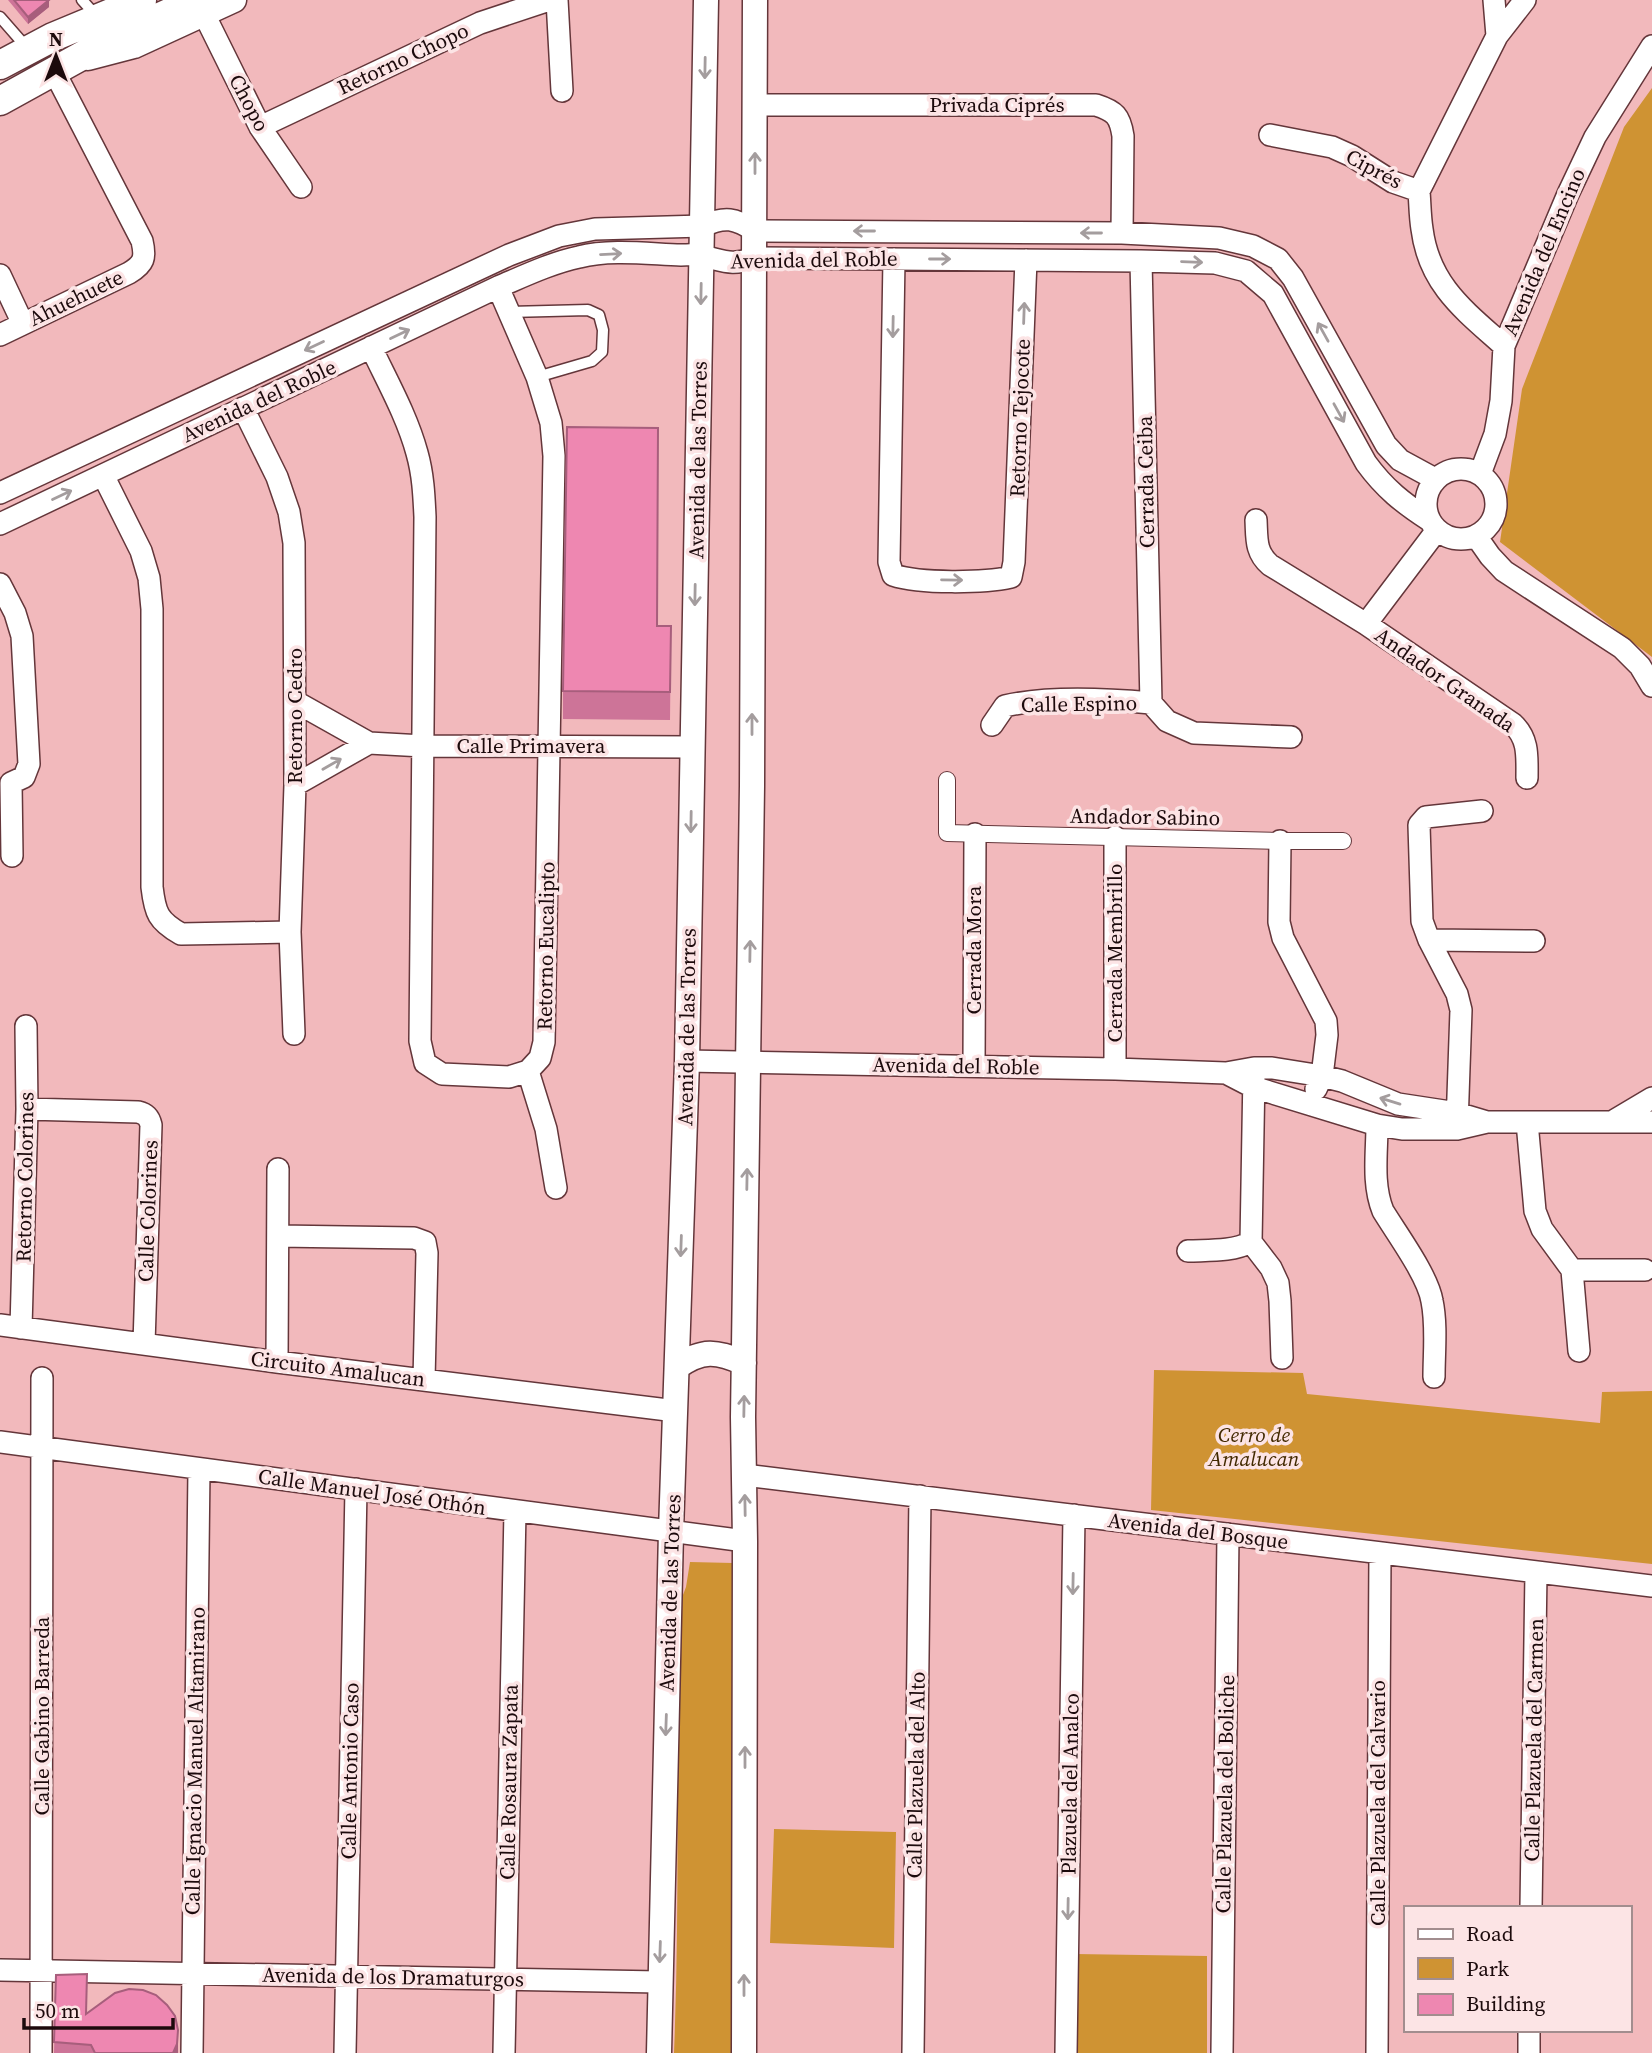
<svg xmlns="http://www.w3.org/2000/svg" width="1652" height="2053" font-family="'Source Serif 4',serif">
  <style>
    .green { fill: #cf9333 }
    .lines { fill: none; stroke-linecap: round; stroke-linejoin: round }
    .service-casing { stroke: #64363a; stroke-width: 13 }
    .pedestrian-casing { stroke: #64363a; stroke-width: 18 }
    .minor-casing { stroke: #64363a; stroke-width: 24 }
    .tertiary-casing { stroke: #64363a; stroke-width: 27 }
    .secondary-casing { stroke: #64363a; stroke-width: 31 }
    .service { stroke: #fff; stroke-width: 10 }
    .pedestrian { stroke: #fff; stroke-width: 16 }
    .minor { stroke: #fff; stroke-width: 21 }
    .tertiary { stroke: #fff; stroke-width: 24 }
    .secondary { stroke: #fff; stroke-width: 28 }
    .wall { fill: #cd7498 }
    .shaded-wall { fill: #a75e7c }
    .building { fill: #ee87b1; stroke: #a75e7c; stroke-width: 2 }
    .oneway { stroke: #a49d9e }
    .labels { text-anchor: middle; stroke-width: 7; stroke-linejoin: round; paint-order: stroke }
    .street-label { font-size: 21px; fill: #1c0a0c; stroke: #fce4e5 }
    .park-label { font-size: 21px; font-style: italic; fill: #422900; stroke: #fce4e5 }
  </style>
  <rect width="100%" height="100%" fill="#f2b9bc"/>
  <path class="green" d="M1652 88V657L1500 542 1522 389 1624 127Z
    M1154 1370 1303 1373 1307 1394 1600 1423 1602 1392 1652 1391V1564L1151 1510Z
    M690 1562 733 1563 735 2053H674C680 1905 676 1756 678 1608L686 1587Z
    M774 1829 896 1832 894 1948 770 1943Z
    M1075 1954 1207 1956V2053H1077Z"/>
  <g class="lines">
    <g class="service-casing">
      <path id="service" d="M82 0 91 10
        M0 17 28 49
        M509 312 588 310 599 315 603 330 602 352 592 361 537 377"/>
    </g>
    <g class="pedestrian-casing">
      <path id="pedestrian" d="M947 780V833L1280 841H1343"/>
    </g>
    <g class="minor-casing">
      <path id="minor" d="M557 0 562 91
        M1494 0 1497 36
        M204 14 260 127 301 187
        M755 105H1096C1115 111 1120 116 1123 136L1122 233
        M260 127 480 23 549 0
        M1270 135 1332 147 1352 156 1393 182 1419 191C1420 204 1420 217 1422 229 1429 285 1465 311 1504 346
        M1419 191 1497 36 1525 0
        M894 259 889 562 893 575C920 584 984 583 1011 577L1014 562 1026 260
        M1141 261 1151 703
        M0 275 23 324
        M0 335 129 273C144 264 146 258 142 241L54 71
        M371 347C387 381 407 416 417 453 423 474 424 495 425 517L420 1041 425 1063 442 1074 509 1077 528 1071 540 1058 544 1042 554 456 551 423 537 377 498 287
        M243 408 277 477 289 512 294 543 295 785 290 932 294 1034
        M1426 504a35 35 0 1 1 70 0a35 35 0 1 1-70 0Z
        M1480 474 1495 434 1501 401 1504 346 1568 194 1595 137 1652 46
        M103 475 141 551 149 578 152 609V887C155 913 158 921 181 934L290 932
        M0 493 509 255 559 236 595 229 703 226C725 216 735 218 755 231L1122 233 1219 238 1253 246 1278 259 1293 278 1386 445 1400 460 1435 479
        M1256 520C1257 538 1255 552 1270 565L1366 624 1513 724C1529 739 1527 757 1527 778
        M0 524 498 287C524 276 551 263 579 257 611 249 648 254 681 255 688 255 696 254 702 256 725 261 731 266 755 258L1141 261 1215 263 1246 271 1273 294 1366 463C1385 489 1403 503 1429 520
        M1476 536 1490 556 1504 571 1622 648 1640 666 1652 686
        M0 584 15 613 22 636 29 764 24 777 11 783 12 856
        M1366 624 1437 530
        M296 702 369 743 423 746 693 747
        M992 725 1005 706C1048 696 1106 699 1151 703L1167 721 1194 733 1291 737
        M295 785 369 743
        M1115 837V1069
        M1280 841 1279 922 1283 938 1326 1021 1327 1035 1322 1076 1316 1089
        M1429 940 1534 941
        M687 1061 1115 1069 1226 1073 1254 1068H1272L1322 1076 1342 1081 1398 1104 1457 1113 1487 1122
        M974 1066 975 834
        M528 1071 546 1129 556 1188
        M1226 1073 1253 1087 1377 1125 1402 1129H1457L1487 1122H1652
        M1254 1073 1251 1242 1271 1268 1278 1283 1280 1301 1282 1358
        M27 1109 138 1112C146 1114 149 1117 151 1125L144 1344
        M1615 1120 1652 1098
        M1527 1122 1535 1211 1542 1229 1572 1270 1579 1351
        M1377 1125C1377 1153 1372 1184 1383 1211 1397 1234 1428 1276 1432 1301 1437 1325 1434 1352 1434 1377
        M1457 1125 1461 1010 1457 994 1429 940 1422 921 1419 825 1426 817 1482 811
        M278 1236 414 1238 425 1242 427 1253 424 1380
        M1188 1251C1209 1250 1232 1252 1251 1242
        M1572 1270H1645
        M0 1325 277 1362 676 1411
        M21 1328 27 1109 26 1026
        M277 1362 278 1169
        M0 1442 745 1541
        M744 1475 1652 1586
        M1531 1908 1536 1572
        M0 1970 659 1982
        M41 2053 42 1378
        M192 2053 199 1469
        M345 2053 356 1489
        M504 2053 515 1511
        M913 2053 920 1496
        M1066 2053 1074 1515
        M1222 2053 1228 1534
        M1377 2053 1380 1553
        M1529 2053V2030"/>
    </g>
    <g class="tertiary-casing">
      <path id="tertiary" d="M88 58 134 46 234 0
        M677 1367C702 1349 717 1351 744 1363
        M659 2053 671 1531 687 1061 706 0
        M744 2053 745 1541 743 1417 752 786 755 0"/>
    </g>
    <g class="secondary-casing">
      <path id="secondary" d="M0 65 53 37 142 0
        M0 101 116 37 197 0"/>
    </g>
    <use href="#service" class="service"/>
    <use href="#pedestrian" class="pedestrian"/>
    <use href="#minor" class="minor"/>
    <use href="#tertiary" class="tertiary"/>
    <use href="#secondary" class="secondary"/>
  </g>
  <path class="wall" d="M8 0H49V7L28 24Z
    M657 626H671L670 720 563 719V691Z
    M56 1975 86 2014 178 2053H54Z"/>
  <path class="shaded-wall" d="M49 0V7L28 24V17Z
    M178 2030V2053H173Z"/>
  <path class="building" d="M14 0H49L28 17Z
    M567 427 658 428 657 626H671L670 692 563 691Z
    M87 1974 86 2014 115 1993 129 1989 143 1990 156 1995 167 2005 175 2016 178 2030 177 2044 173 2053H95L91 2045 54 2042 56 1975Z"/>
  <defs><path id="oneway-shaft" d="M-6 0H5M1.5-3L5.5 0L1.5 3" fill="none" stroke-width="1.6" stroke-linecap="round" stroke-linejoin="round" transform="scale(1.75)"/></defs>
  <g class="oneway">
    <use href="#oneway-shaft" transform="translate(705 68) rotate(91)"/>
    <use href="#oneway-shaft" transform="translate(755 163) rotate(-90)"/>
    <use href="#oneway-shaft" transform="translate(864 231) rotate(-180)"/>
    <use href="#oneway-shaft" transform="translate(1091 233) rotate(-180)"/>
    <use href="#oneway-shaft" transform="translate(611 254) rotate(-3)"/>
    <use href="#oneway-shaft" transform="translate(940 259)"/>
    <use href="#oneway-shaft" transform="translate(1192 262) rotate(2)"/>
    <use href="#oneway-shaft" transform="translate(701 294) rotate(91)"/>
    <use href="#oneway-shaft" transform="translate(1024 313) rotate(-88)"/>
    <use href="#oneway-shaft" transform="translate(893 327) rotate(91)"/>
    <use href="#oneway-shaft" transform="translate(1323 332) rotate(-119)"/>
    <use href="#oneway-shaft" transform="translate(400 334) rotate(-26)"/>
    <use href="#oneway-shaft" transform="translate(314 346) rotate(155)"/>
    <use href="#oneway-shaft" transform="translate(1339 413) rotate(61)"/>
    <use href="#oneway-shaft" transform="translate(62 495) rotate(-25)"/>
    <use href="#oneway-shaft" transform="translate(952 580) rotate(1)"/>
    <use href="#oneway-shaft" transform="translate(695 595) rotate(91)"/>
    <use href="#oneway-shaft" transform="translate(752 724) rotate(-90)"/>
    <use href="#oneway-shaft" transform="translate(332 764) rotate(-30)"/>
    <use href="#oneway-shaft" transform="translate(691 822) rotate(91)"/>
    <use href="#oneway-shaft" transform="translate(750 951) rotate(-89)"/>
    <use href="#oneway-shaft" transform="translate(1390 1101) rotate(-163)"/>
    <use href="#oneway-shaft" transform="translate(747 1179) rotate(-89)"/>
    <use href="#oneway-shaft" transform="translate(681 1246) rotate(92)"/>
    <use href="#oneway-shaft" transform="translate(744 1406) rotate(-89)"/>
    <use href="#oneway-shaft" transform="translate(745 1505) rotate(-91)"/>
    <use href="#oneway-shaft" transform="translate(1073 1584) rotate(91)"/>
    <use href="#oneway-shaft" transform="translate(666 1725) rotate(92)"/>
    <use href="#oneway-shaft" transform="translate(745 1757) rotate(-90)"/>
    <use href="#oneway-shaft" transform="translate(1068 1909) rotate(91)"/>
    <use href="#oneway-shaft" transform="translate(660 1952) rotate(92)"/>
    <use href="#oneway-shaft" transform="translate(744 1985) rotate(-90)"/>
  </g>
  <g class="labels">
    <g class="street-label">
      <text transform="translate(403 59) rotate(-25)" y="7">Retorno Chopo</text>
      <text transform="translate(249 103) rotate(62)" y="7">Chopo</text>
      <text x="997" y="112">Privada Ciprés</text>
      <text transform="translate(1374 169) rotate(28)" y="7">Ciprés</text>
      <text transform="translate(1544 252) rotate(-67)" y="7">Avenida del Encino</text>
      <text transform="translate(814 260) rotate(-1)" y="7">Avenida del Roble</text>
      <text transform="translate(76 298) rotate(-26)" y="7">Ahuehuete</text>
      <text transform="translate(259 401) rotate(-25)" y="7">Avenida del Roble</text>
      <text transform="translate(1020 418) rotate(-88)" y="7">Retorno Tejocote</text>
      <text transform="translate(698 460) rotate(-89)" y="7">Avenida de las Torres</text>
      <text transform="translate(1146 482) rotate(-91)" y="7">Cerrada Ceiba</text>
      <text transform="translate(1445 680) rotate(35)" y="7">Andador Granada</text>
      <text transform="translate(1079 704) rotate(-1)" y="7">Calle Espino</text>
      <text transform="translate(295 716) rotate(-90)" y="7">Retorno Cedro</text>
      <text x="531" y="753">Calle Primavera</text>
      <text transform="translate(1145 817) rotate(1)" y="7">Andador Sabino</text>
      <text transform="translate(546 946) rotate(-89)" y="7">Retorno Eucalipto</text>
      <text transform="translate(974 950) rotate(-90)" y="7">Cerrada Mora</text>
      <text transform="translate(1115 953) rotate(-90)" y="7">Cerrada Membrillo</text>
      <text transform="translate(687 1027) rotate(-89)" y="7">Avenida de las Torres</text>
      <text transform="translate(956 1066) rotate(1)" y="7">Avenida del Roble</text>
      <text transform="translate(25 1177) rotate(-89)" y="7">Retorno Colorines</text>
      <text transform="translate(148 1211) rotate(-88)" y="7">Calle Colorines</text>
      <text transform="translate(338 1369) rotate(7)" y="7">Circuito Amalucan</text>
      <text transform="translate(372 1492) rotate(8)" y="7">Calle Manuel José Othón</text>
      <text transform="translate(1198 1531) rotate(7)" y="7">Avenida del Bosque</text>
      <text transform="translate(670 1593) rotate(-88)" y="7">Avenida de las Torres</text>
      <text transform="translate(42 1716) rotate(-90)" y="7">Calle Gabino Barreda</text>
      <text transform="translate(1534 1740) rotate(-89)" y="7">Calle Plazuela del Carmen</text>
      <text transform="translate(195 1761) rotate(-89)" y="7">Calle Ignacio Manuel Altamirano</text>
      <text transform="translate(350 1771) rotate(-89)" y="7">Calle Antonio Caso</text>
      <text transform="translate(916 1775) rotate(-89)" y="7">Calle Plazuela del Alto</text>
      <text transform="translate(509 1782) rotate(-89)" y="7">Calle Rosaura Zapata</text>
      <text transform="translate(1070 1784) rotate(-89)" y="7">Plazuela del Analco</text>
      <text transform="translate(1225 1794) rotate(-89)" y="7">Calle Plazuela del Boliche</text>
      <text transform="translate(1378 1803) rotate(-90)" y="7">Calle Plazuela del Calvario</text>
      <text transform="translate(393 1977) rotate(1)" y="7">Avenida de los Dramaturgos</text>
    </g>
    <g class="park-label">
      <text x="1254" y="1442">Cerro de<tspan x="1254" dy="24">Amalucan</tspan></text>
    </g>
  </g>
  <rect x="1404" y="1906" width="228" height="126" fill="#fce4e5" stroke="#a28d8e" stroke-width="2"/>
  <rect x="1418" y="1929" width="35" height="10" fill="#ffffff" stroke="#a28d8e" stroke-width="2"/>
  <text x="1466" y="1941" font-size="21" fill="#1c0a0c">Road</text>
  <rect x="1418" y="1958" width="35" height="21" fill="#cf9333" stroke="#a28d8e" stroke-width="2"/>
  <text x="1466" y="1976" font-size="21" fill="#1c0a0c">Park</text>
  <rect x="1418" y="1994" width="35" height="21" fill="#ee87b1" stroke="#a28d8e" stroke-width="2"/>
  <text x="1466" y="2011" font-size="21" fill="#1c0a0c">Building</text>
  <g transform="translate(56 56)" stroke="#fce4e5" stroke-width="5" paint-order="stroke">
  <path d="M0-5L12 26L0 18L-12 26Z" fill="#1c0a0c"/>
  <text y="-10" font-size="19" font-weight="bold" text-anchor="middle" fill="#1c0a0c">N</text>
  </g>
  <path d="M24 2018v10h149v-10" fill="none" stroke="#1c0a0c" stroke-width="3.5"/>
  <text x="35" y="2018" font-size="21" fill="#1c0a0c" stroke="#fce4e5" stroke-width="5" paint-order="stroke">50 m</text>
</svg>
